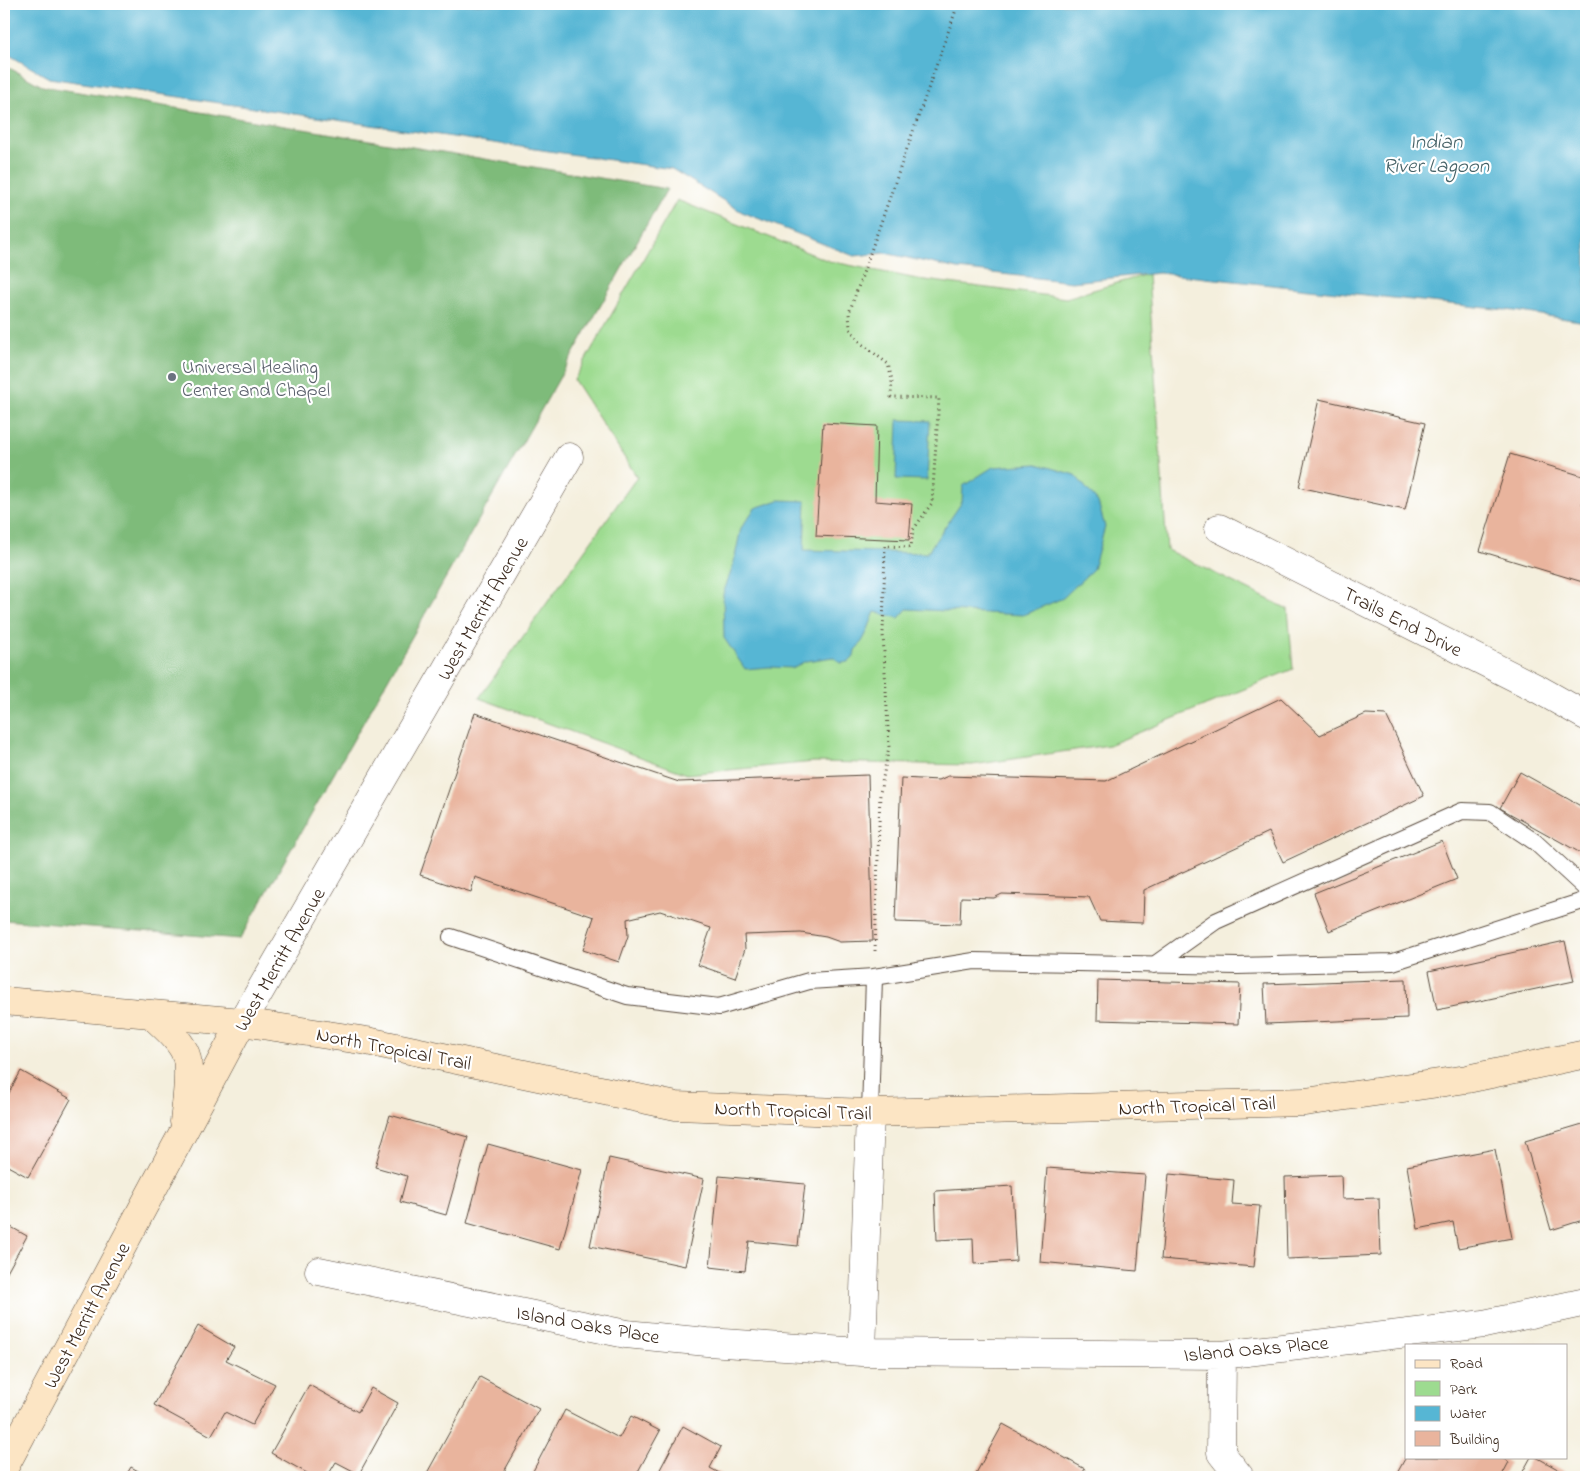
<svg xmlns="http://www.w3.org/2000/svg" width="1590" height="1481" font-family="'Indie Flower',sans-serif">
  <style>
    .green { fill: #9ddb90; stroke: #6c8257 }
    .forest { fill: #7ebb7a; stroke: #5c724c }
    .water { fill: #56b6d4; stroke: #487079 }
    .building { fill: #e9b49d }
    .lines { fill: none; stroke-linecap: round; stroke-linejoin: round }
    .lane-casing { stroke: #57483b; stroke-width: 18 }
    .street-casing { stroke: #57483b; stroke-width: 29 }
    .secondary-casing { stroke: #57483b; stroke-width: 29 }
    .path { stroke: #57483b; stroke-width: 3; stroke-dasharray: 1 4; stroke-linecap: butt }
    .lane { stroke: #fff; stroke-width: 16 }
    .street { stroke: #fff; stroke-width: 28 }
    .secondary { stroke: #fce5c4; stroke-width: 28 }
    .worship-dot { fill: #6b7280; stroke: #fff; stroke-width: 2 }
    .labels { text-anchor: middle; stroke-width: 4.5; stroke-linejoin: round; paint-order: stroke }
    .worship-label { font-size: 20px; fill: #5b616d; stroke: #fff; text-anchor: start }
    .street-label { font-size: 20px; fill: #3b2a1e; stroke: #fff }
    .water-label { font-size: 21px; font-style: italic; fill: #466267; stroke: #fff }
  </style>
  <rect width="100%" height="100%" fill="#fff"/>
  <filter id="ink" filterUnits="userSpaceOnUse"><feTurbulence type="fractalNoise" baseFrequency=".02" numOctaves="2"/><feDisplacementMap in="SourceGraphic" scale="10" xChannelSelector="R" yChannelSelector="G"/><feConvolveMatrix kernelMatrix="1 2 1 2 8 2 1 2 1" color-interpolation-filters="sRGB"/></filter>
  <filter id="wash" filterUnits="userSpaceOnUse"><feTurbulence type="fractalNoise" baseFrequency=".0096" numOctaves="4" result="noise"/><feDisplacementMap in="SourceGraphic" scale="20" xChannelSelector="R" yChannelSelector="G"/><feGaussianBlur stdDeviation="1.12" result="paint"/><feColorMatrix in="noise" values="0 0 0 0 0 0 0 0 0 0 0 0 0 0 0 0 0 1.4 0 .05"/><feComposite in="paint" operator="in"/></filter>
  <g filter="url(#wash)">
    <rect width="100%" height="100%" fill="#f4efdd"/>
    <path class="green" d="M677 200 829 261 917 279 1066 298 1148 274 1167 550 1288 609 1293 669 1109 745 972 765 814 762 687 774 479 698 637 477 574 380Z"/>
    <path class="forest" d="M4 65 42 86 667 189 240 939 4 920Z"/>
    <path class="water" d="M4 4H1586V322L1515 311 1159 273 1072 282 958 269 885 253 854 256 742 212 672 169 49 78 4 52Z
      M898 420 930 421 927 480 896 479Z
      M1037 464 1075 475 1098 502 1105 527 1093 569 1063 598 1023 615 907 609 899 618 875 612C869 625 866 640 855 650 854 660 851 662 841 663L833 657 806 661 792 668 769 667 745 669 724 638 723 594 733 566 741 528 755 508 779 500 806 501 804 550 927 553 962 502 963 486 993 467Z"/>
    <g id="blocks">
      <path class="building" d="M1319 399 1425 423 1405 510 1299 487Z
        M823 423 877 426 875 501 912 504 909 540 816 536Z
        M1510 454 1586 477V489L1582 504 1586 505V583L1480 551Z
        M1281 698 1320 735 1366 714 1386 715 1424 796 1283 862 1269 832 1144 890 1143 923 1100 921 1089 897 1002 894 994 898 961 897 960 924 895 922 901 778 939 780 948 776 1106 781Z
        M475 713 679 782 868 775 873 941 840 942 826 937 801 933 744 935 745 949 735 978 698 965 711 928 660 911 627 919 628 936 619 962 583 950 594 917 475 877 471 892 420 875Z
        M1520 772 1586 809V856L1500 808Z
        M1442 841 1457 879 1329 931 1314 893Z
        M1565 941 1574 981 1437 1010 1429 971Z
        M1406 979 1407 1018 1266 1024 1264 984Z
        M1098 980 1240 984 1238 1024 1097 1020Z
        M21 1071 71 1099 28 1177 4 1164V1102Z
        M390 1115 468 1137 446 1215 400 1202 407 1176 375 1167Z
        M1586 1123V1219L1551 1230 1525 1141Z
        M488 1144 582 1170 560 1249 467 1223Z
        M1495 1149 1512 1238 1458 1248 1453 1222 1418 1229 1407 1166Z
        M609 1158 704 1179 685 1266 590 1246Z
        M1047 1168 1145 1175 1137 1271 1040 1262Z
        M1169 1174 1234 1180 1232 1204 1260 1206 1254 1267 1161 1259Z
        M1341 1175 1342 1199 1379 1198 1381 1255 1287 1259 1285 1177Z
        M719 1176 805 1184 798 1246 749 1241 745 1271 710 1267Z
        M1012 1186 1016 1261 974 1264 973 1238 937 1240 935 1191Z
        M4 1223 27 1236 4 1278Z
        M198 1326 234 1347 226 1360 275 1384 252 1425 225 1412 211 1436 154 1405Z
        M480 1377 539 1409 501 1477H434L427 1473Z
        M309 1385 358 1412 371 1388 398 1403 359 1474 336 1462 327 1477H314L271 1453Z
        M565 1410 619 1438 631 1416 660 1431 635 1477H539L532 1473Z
        M1003 1424 1085 1469 1080 1477H974Z
        M683 1426 721 1447 710 1468 727 1477H656Z
        M1406 1457H1500L1509 1462 1501 1477H1395Z
        M1531 1457H1536L1572 1477H1520Z
        M131 1467 149 1477H125Z"/>
    </g>
  </g>
  <g filter="url(#ink)">
    <use href="#blocks" fill-opacity="0" stroke="#57483b" stroke-width="1"/>
    <g class="lines">
      <g class="lane-casing">
        <path id="lane" d="M451 937 627 996 719 1007 809 981 874 977 870 1113
          M1154 965 1216 921 1462 811 1490 812 1535 842 1586 889
          M874 977 974 961 1237 966 1393 962 1586 900"/>
      </g>
      <g class="street-casing">
        <path id="street" d="M1219 528 1538 689 1586 716
          M242 1022 569 457
          M319 1271 626 1334 707 1342 862 1352 1222 1355 1484 1324 1586 1302
          M862 1352 870 1113
          M1222 1355 1221 1453 1240 1477"/>
      </g>
      <g class="secondary-casing">
        <path id="secondary" d="M4 1001 242 1022 367 1041 676 1106 870 1113 1305 1102 1467 1079 1586 1054
          M151 1014C163 1026 180 1039 186 1055 191 1071 186 1105 184 1122
          M4 1468 242 1022"/>
      </g>
      <path class="path" d="M875 951 880 793 889 747 883 634 885 546 911 547 913 530 932 503 939 398 891 397 892 380 888 364 861 343 850 329 849 313 958 4"/>
      <use href="#lane" class="lane"/>
      <use href="#street" class="street"/>
      <use href="#secondary" class="secondary"/>
    </g>
  </g>
  <circle class="worship-dot" cx="172" cy="377" r="5"/>
  <g class="labels">
    <g class="worship-label">
      <text x="182" y="373">Universal Healing<tspan x="182" dy="23">Center and Chapel</tspan></text>
    </g>
    <g class="street-label">
      <text transform="translate(482 608) rotate(-60)" y="7">West Merritt Avenue</text>
      <text transform="translate(1403 621) rotate(27)" y="7">Trails End Drive</text>
      <text transform="translate(279 959) rotate(-60)" y="7">West Merritt Avenue</text>
      <text transform="translate(394 1048) rotate(11)" y="7">North Tropical Trail</text>
      <text transform="translate(1197 1105) rotate(-2)" y="7">North Tropical Trail</text>
      <text transform="translate(793 1110) rotate(2)" y="7">North Tropical Trail</text>
      <text transform="translate(86 1315) rotate(-62)" y="7">West Merritt Avenue</text>
      <text transform="translate(588 1324) rotate(10)" y="7">Island Oaks Place</text>
      <text transform="translate(1256 1348) rotate(-5)" y="7">Island Oaks Place</text>
    </g>
    <g class="water-label">
      <text x="1436" y="148">Indian<tspan x="1436" dy="24">River Lagoon</tspan></text>
    </g>
  </g>
  <rect width="1590" height="1481" fill="none" stroke="#fff" stroke-width="20"/>
  <rect x="1405" y="1344" width="162" height="115" fill="#ffffff" stroke="#b1aaa5"/>
  <rect x="1415" y="1360" width="25" height="8" fill="#fce5c4" stroke="#b1aaa5"/>
  <text x="1450" y="1368" font-size="15" fill="#3b2a1e">Road</text>
  <rect x="1415" y="1381" width="25" height="15" fill="#9ddb90" stroke="#b1aaa5"/>
  <text x="1450" y="1394" font-size="15" fill="#3b2a1e">Park</text>
  <rect x="1415" y="1406" width="25" height="15" fill="#56b6d4" stroke="#b1aaa5"/>
  <text x="1450" y="1418" font-size="15" fill="#3b2a1e">Water</text>
  <rect x="1415" y="1431" width="25" height="15" fill="#e9b49d" stroke="#b1aaa5"/>
  <text x="1450" y="1444" font-size="15" fill="#3b2a1e">Building</text>
</svg>
